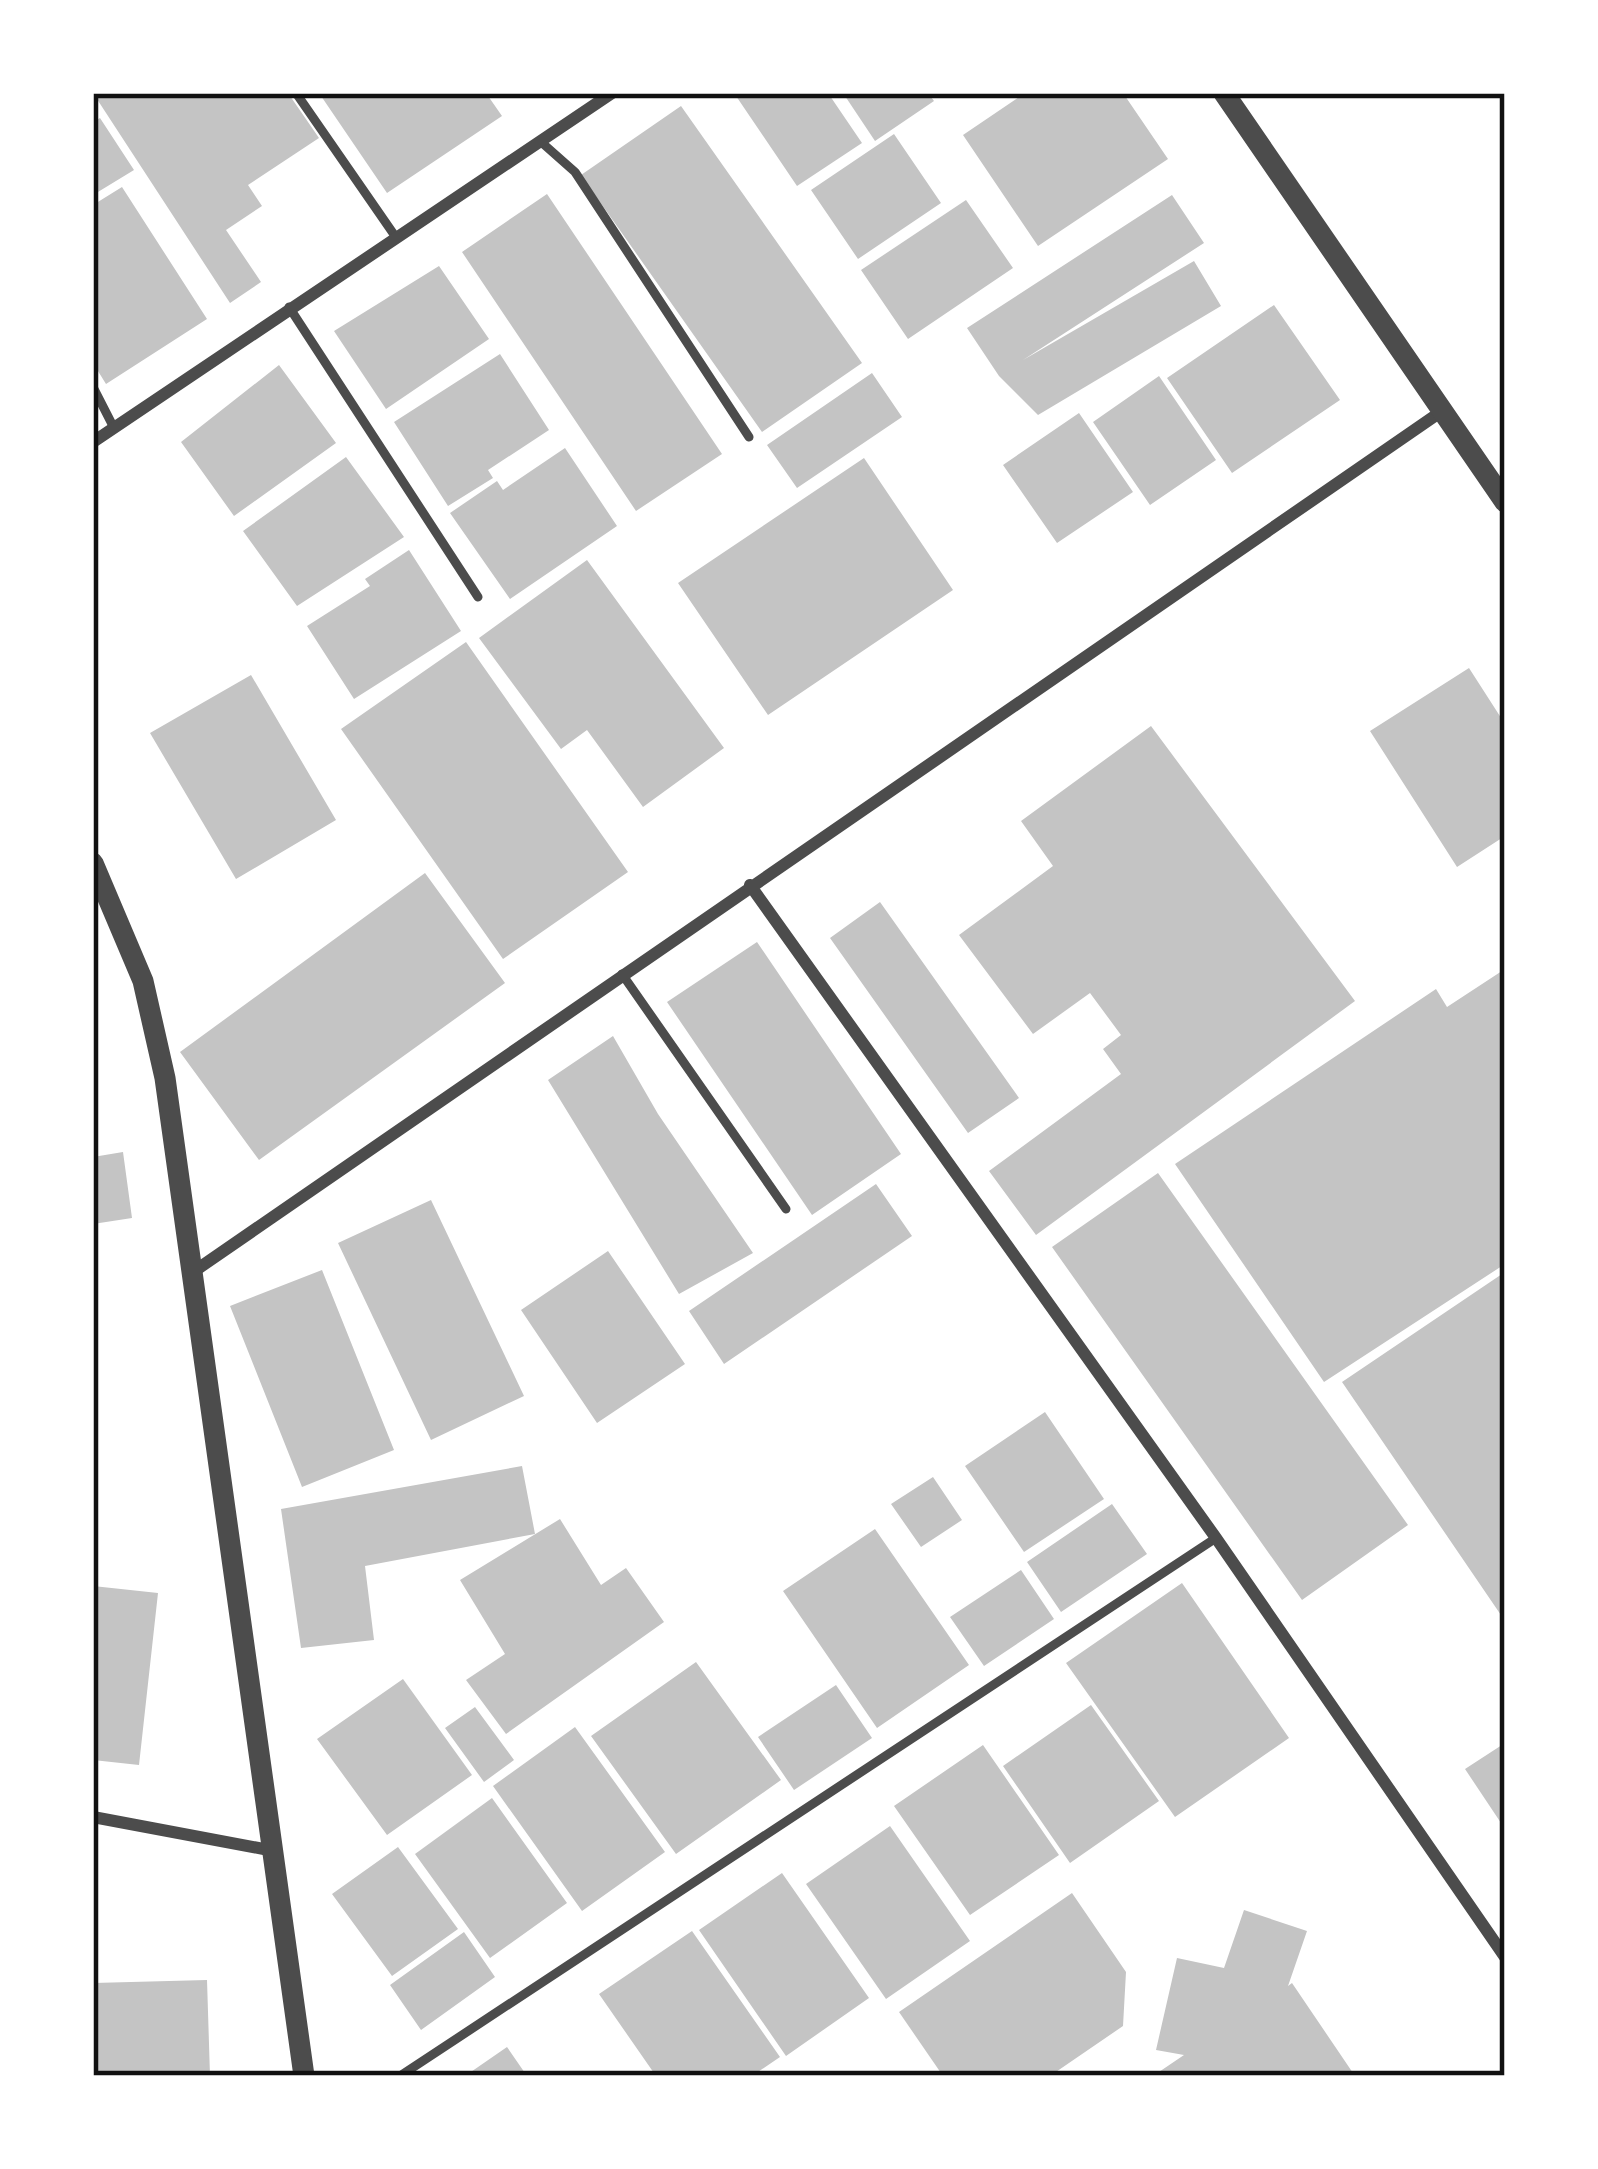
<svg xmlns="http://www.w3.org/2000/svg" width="1598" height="2169" font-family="Jost,sans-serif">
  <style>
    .building { fill: #c4c4c4 }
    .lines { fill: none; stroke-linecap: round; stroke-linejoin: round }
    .service { stroke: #4c4c4c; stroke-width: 9 }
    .minor { stroke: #4c4c4c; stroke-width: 12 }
    .tertiary { stroke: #4c4c4c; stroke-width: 21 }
    .neatline { fill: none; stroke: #111; stroke-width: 4.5 }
  </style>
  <rect width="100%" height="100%" fill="#fff"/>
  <path class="building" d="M93 93H288L319 138 248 185 262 206 226 230 261 282 230 303Z
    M319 93H486L502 116 387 193Z
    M734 93H828L862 143 797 186Z
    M843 93H928L934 101 875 141Z
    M1025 93H1123L1168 159 1038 246 963 135Z
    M681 106 862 363 762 432 581 175Z
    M100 118 134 170 93 195V122Z
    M894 134 941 203 858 259 811 190Z
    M122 187 207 319 106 384 93 363V205Z
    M547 194 722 454 636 511 462 252Z
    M1172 195 1204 243 1023 360 1194 261 1221 306 1038 415 999 376 967 328Z
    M966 200 1013 268 908 339 861 270Z
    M439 266 489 339 386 409 334 331Z
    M1274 305 1340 400 1232 473 1167 378Z
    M500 354 549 430 488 470 493 478 448 506 394 422Z
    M279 365 336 443 234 516 181 442Z
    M872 373 902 417 797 488 767 445Z
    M1159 376 1216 460 1150 505 1093 422Z
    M1079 413 1133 492 1057 543 1003 465Z
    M565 448 617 526 510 599 450 513 497 481 503 490Z
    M346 457 404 537 297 606 243 531Z
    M864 458 953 590 768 715 678 583Z
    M409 550 461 631 354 699 307 626 370 586 365 579Z
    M587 560 724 748 643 807 587 730 561 749 479 638Z
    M466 642 628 872 503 959 341 729Z
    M1469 668 1505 724V836L1457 867 1370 731Z
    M251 675 336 820 236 879 150 733Z
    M1151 726 1355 1001 1036 1235 989 1171 1121 1074 1103 1049 1121 1035 1090 993 1033 1034 959 935 1053 866 1021 821Z
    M425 873 505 983 259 1160 180 1052Z
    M880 902 1019 1098 968 1133 830 938Z
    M757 942 901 1154 812 1215 667 1002Z
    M1505 969V1264L1324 1382 1175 1164 1436 989 1447 1007Z
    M613 1036 658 1114 753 1253 679 1294 548 1080Z
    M123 1152 132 1218 93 1224V1157Z
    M1158 1173 1408 1525 1302 1600 1052 1247Z
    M876 1184 912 1236 724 1364 689 1311Z
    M431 1200 524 1396 431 1440 338 1243Z
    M608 1251 685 1364 597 1423 521 1310Z
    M322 1270 394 1450 302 1487 230 1306Z
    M1505 1272V1621L1342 1382Z
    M1045 1412 1104 1499 1024 1552 965 1466Z
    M522 1466 535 1534 365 1566 374 1640 301 1648 281 1509Z
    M933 1477 962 1520 921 1547 891 1504Z
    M1112 1504 1147 1554 1061 1612 1027 1562Z
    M560 1519 601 1585 626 1568 664 1622 506 1734 466 1680 505 1654 460 1580Z
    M875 1529 969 1665 877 1728 783 1591Z
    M1021 1570 1054 1619 984 1666 950 1617Z
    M1182 1583 1289 1738 1175 1817 1066 1663Z
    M93 1586 158 1593 139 1765 93 1760Z
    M696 1662 781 1780 676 1854 591 1736Z
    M403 1679 472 1775 387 1835 317 1739Z
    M836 1685 872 1738 794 1790 758 1737Z
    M1091 1705 1159 1801 1070 1863 1003 1766Z
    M475 1707 514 1760 484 1782 445 1728Z
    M575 1727 665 1852 582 1911 493 1786Z
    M1505 1743V1829L1465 1769Z
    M983 1745 1059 1855 970 1915 894 1806Z
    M492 1798 567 1903 490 1958 415 1854Z
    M890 1826 970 1941 886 1999 806 1884Z
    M398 1847 458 1929 392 1976 332 1894Z
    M782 1873 869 1998 786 2056 699 1930Z
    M1072 1893 1126 1972 1123 2026 1050 2076H943L899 2012Z
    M1244 1910 1307 1931 1288 1986 1292 1983 1355 2076H1153L1184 2055 1156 2050 1177 1958 1224 1968Z
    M692 1931 780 2057 752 2076H656L599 1994Z
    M464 1932 495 1977 421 2030 390 1985Z
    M207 1980 210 2076H93V1983Z
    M507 2047 527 2076H465Z"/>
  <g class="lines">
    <path class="service" d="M296 93 395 236
      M540 141 575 172 749 437
      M289 307 478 597
      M93 387 114 428
      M622 974 786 1209
      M400 2076 1216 1538"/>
    <path class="minor" d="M93 442 612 93
      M750 885 1216 1538 1505 1957
      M196 1270 1442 411
      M93 1817 269 1850"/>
    <path class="tertiary" d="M1224 93 1505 502
      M93 863 143 981 165 1078 304 2076"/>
  </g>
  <rect width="1598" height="2169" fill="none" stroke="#ffffff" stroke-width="192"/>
  <rect x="96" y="96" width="1406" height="1977" class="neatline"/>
</svg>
